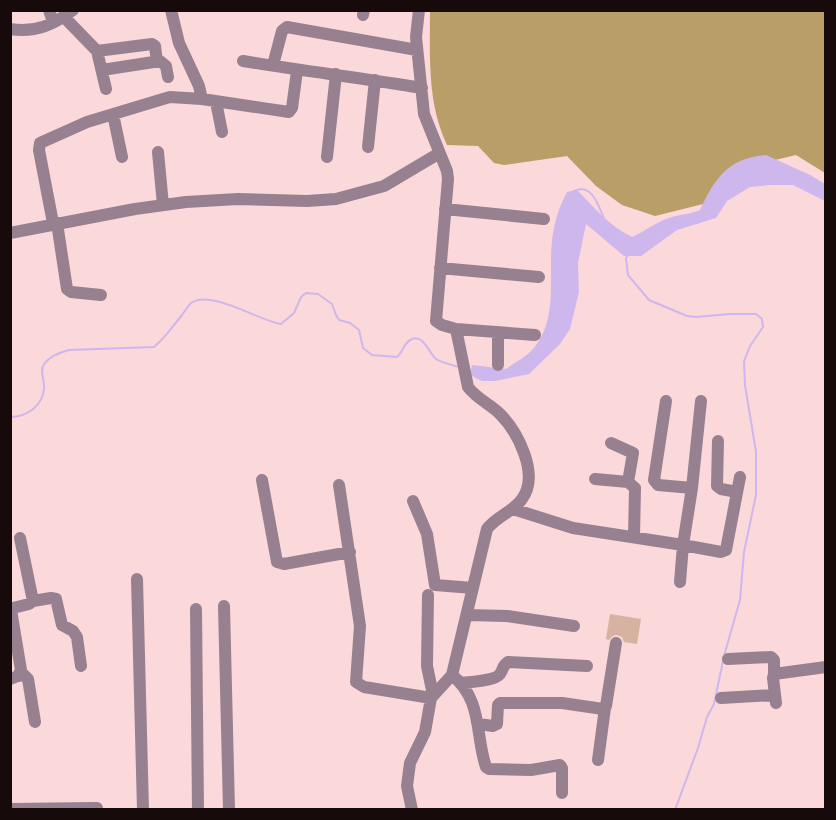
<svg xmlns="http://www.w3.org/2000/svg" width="836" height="820" font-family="Overpass,sans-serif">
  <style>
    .forest { fill: #b99e68 }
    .water { fill: #ceb7ed }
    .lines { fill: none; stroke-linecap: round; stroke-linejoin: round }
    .stream { stroke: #ceb7ed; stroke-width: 2 }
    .building { fill: #d6b2a0 }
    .minor { stroke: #97808f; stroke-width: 12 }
  </style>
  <rect width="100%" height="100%" fill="#fbd8da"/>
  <path class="forest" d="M430 11H825V173L796 155 775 160 707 203 655 216 622 205 596 186 567 156 504 165 494 163 478 146 447 145C427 102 430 57 430 11Z"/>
  <path class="water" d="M766 155 810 175 825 184V201L793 185H771L750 187 727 201 716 218 677 230 641 256H624L586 224 578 263 579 292 570 329 560 344 529 374 495 381H482L470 375 472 365 506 369C514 363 525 358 532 350 559 321 548 276 552 240 554 223 559 207 567 192L577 190C595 208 609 226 632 237 646 231 657 221 672 217 682 214 691 214 700 210 714 179 729 157 766 155Z"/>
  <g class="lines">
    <path class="stream" d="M574 191C593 182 599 208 605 221
      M629 254 626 258 628 275 649 300 687 316 696 317 730 314H756L762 319 763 327 750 346 744 361 745 385 756 452V495L744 552 740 600 724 656
      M10 417C27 417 43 406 44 388 45 380 39 371 44 364 50 356 61 352 69 350L154 347C165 338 173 326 182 315 185 311 188 306 191 303 209 289 258 320 281 324L294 313 301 297 306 293 318 294 332 304 336 315 339 320 350 323 359 330 363 348 372 355 397 357C403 352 404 342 412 339 423 334 429 353 436 359 443 363 452 365 459 367
      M675 810 698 748 707 717 714 704 723 661"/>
  </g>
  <path class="building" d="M610 614 641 619 637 644 624 642 622 637 617 635 613 636 609 640 606 639Z"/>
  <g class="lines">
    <path class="minor" d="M49 10 53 22
      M171 10 179 43 199 86 202 99 289 112 292 108 297 71
      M363 15 364 10
      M64 17 97 51 106 89
      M10 29C36 33 53 25 73 10
      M97 51 152 44 155 46 157 62
      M243 61C303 71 362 78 422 88
      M273 65 282 31 287 27 417 50
      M102 70 160 61 166 66 168 77
      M216 102 222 132
      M113 114 122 157
      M368 147 375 80
      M158 152 163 205
      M327 157 336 74
      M445 209 544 219
      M53 223 39 150 40 143 87 122 163 99 170 97 202 99
      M57 223 67 289 71 292 101 295
      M10 233 135 209 186 202 238 199 307 201 336 199 384 186 438 154
      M440 268 539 277
      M456 329 535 335
      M498 365V332
      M666 401 654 480 658 485 692 488
      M718 441 717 486 721 489 737 492
      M611 443 633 453 628 482
      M595 479 628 482 635 488 634 537
      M262 480 277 562 284 564 350 552
      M339 485 360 626 356 682 364 687 431 698
      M413 501 427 534 435 585 473 588
      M513 509 573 528 683 545 692 488 701 401
      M137 579 143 810
      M680 582 683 545 721 552 726 550 740 477
      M428 595 427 666 433 695
      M33 601 51 598 56 599 62 625 73 631 77 637 81 666
      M224 606 229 810
      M196 609 198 810
      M467 615 507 616 574 626
      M728 659 771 657 774 660V674
      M452 675C483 700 475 735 486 767L489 769 531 770 560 765 562 768V793
      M18 676 24 675 28 679 35 722
      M10 679 18 676 21 670 11 610 13 608 29 604 33 601 20 538
      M460 683C469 682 495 681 500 674 504 668 502 666 508 662L587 666
      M721 698 775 695
      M776 703 773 678 774 674 826 667
      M479 724 493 726 497 724 498 705 500 703H562L603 709 606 706 616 643
      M598 760 605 708
      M10 809 97 808
      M412 810 407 786 410 763 425 732 431 698 452 675 487 529C497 516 513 512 522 499 540 475 518 432 500 414 490 404 477 399 468 387L456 329 442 325 436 321 448 179 447 171 424 114 416 37 419 10"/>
  </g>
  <rect width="836" height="820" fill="none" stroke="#170a0b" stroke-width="24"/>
</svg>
